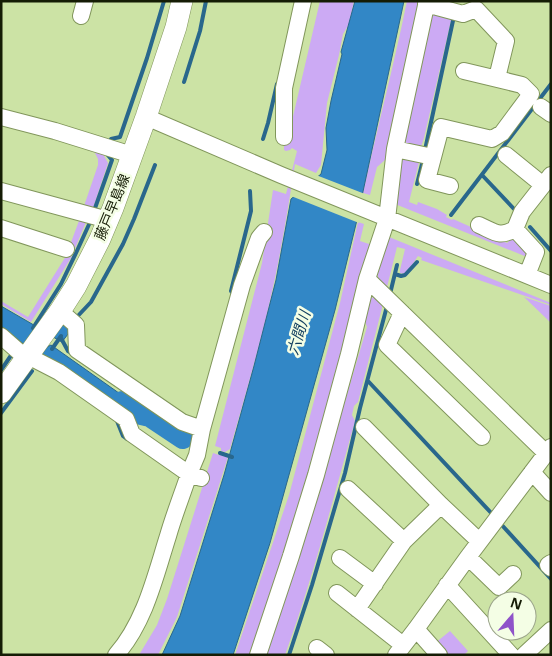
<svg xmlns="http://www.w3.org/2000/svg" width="552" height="656" font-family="'Noto Sans','Noto Sans JP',sans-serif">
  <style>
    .green { fill: #ccaaf4 }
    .water { fill: #3287c6; stroke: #29678c }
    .pier { fill: #cce3a5 }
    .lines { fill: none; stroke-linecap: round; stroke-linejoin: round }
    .stream { stroke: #29678c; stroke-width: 4 }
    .river { stroke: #3287c6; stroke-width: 22 }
    .minor-casing { stroke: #81965b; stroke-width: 18 }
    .major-casing { stroke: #81965b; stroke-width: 22 }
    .minor { stroke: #fff; stroke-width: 16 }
    .major { stroke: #fff; stroke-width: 21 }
    .labels { text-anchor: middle; stroke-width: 5; stroke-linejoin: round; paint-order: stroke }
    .street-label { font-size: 14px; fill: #151c05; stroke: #f4fee5 }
    .water-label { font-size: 15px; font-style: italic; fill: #113e5f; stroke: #f4fee5 }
  </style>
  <rect width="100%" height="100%" fill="#cce3a5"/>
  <path class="green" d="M320 1H354L349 24 343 34 339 55 327 103 321 165 316 173 295 164C289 202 283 240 275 278 263 336 246 392 230 449L225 452 221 451V448L215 446 262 263 273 190 286 194 297 151 292 148 290 150 286 151 284 150V143L291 125Z
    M407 1H421L385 160 377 167 370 195 363 193C377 129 394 65 407 1Z
    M432 13 452 16 424 138 421 147 409 144 405 142V134Z
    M94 151 103 154 108 163 93 208 84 206 98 165V159Z
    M406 158 419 162 409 202 417 205 418 202 437 209 447 215 446 217 452 220 453 219 507 243 510 240H517L526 252 527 257 395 204 401 160Z
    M80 218 86 222 71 258 31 322 1 304V301L28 317 66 256Z
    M358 222 364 224 360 241 369 244 370 246 320 443 252 655H235L289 495 340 303Z
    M389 237 551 303V305L421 260 422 258 418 256 408 271 405 274 400 273V270L405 249 397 247 387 287 379 280 376 271Z
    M376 296 382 302V308L358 402 354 406 352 415 355 421C333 499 313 578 285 655H264L329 455 367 327 364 318 369 299Z
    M524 297 551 306V323Z
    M213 453 219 455 220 454 228 457 177 617 158 655H139L157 625 167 599Z
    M450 631 468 651 464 655H443L434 644Z"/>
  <path class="water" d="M355 1H404L356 224 335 310 270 543 233 655H162L180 616 224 475 254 366 276 280 291 199 321 174 327 150 326 128 331 101 342 54 341 52Z
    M1 306 39 328 26 346 1 326Z
    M68 324 71 330 62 342 53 337 61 325Z
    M51 345 150 415 144 425 63 368 41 355 47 347Z"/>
  <path class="pier" d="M316 175 365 194 359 223 291 196Z"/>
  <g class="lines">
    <path class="stream" d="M184 82 200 31 206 1
      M263 139 268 123 277 84
      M109 144 111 139 120 137 147 58 164 1
      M425 150 454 16
      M482 175 515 210
      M417 184 423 160
      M94 211 112 160 106 153
      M451 215 551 84
      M530 227 551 251
      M395 274 401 276 405 275 417 262
      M390 294 397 265
      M234 295 231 291 251 211 250 191
      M75 319 91 302 123 244 134 219 155 165
      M33 328 61 284 76 253 91 220
      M61 338 68 351 73 354
      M52 349 61 336
      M1 370 12 354
      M368 381 494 516
      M1 413 32 371
      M117 421 123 436 127 439
      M220 453 232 457
      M500 523 551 579
      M289 655 312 585 345 473 360 408 387 306"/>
    <path class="river" d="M122 402 137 413 150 416 183 438"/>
    <g class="minor-casing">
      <path id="minor" d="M426 4 463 14 476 9 506 41 497 78
        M81 16 85 1
        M541 107 551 114
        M1 117 55 131 132 155
        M146 117 281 175 551 285
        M284 137V88L303 1
        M395 149 433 157
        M506 155 543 185
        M450 186 427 180 441 127 492 139 502 133 531 94 522 85 464 71
        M1 191 108 220
        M479 225C495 232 499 238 515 229
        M1 228 66 249
        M527 275 536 252 515 229 522 212 551 175
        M367 279 546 453
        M60 311 76 325 77 350 182 422 202 429
        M402 313 387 345 482 437
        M1 336 26 358
        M28 356 59 372 126 419 132 434 189 474 201 478
        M364 427 441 505 479 541
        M532 472 551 493
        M348 489 404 541
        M468 557 499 587 513 574
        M340 558 375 584
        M551 563 548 565 551 568
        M447 585 511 655
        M337 593 403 645
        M357 609 404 541 441 505
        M416 629 439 655
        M317 648 326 655
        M116 655C145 622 155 577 168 536 174 515 182 495 189 474L197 455 202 429 242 285 255 249 259 238 264 232
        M258 655 291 556 316 475 349 354 367 279 387 219 395 149 427 1
        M396 655 416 629 468 557 551 447
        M524 655 551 630"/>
    </g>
    <g class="major-casing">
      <path id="major" d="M1 393 60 311 76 286 100 239 113 208 146 117 176 27 182 1"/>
    </g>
    <use href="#minor" class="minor"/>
    <use href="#major" class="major"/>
  </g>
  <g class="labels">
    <g class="street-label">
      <text transform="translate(112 207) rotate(-68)" y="5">藤戸早島線</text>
    </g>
    <g class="water-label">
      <text transform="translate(299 333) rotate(-73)" y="5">六間川</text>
    </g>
  </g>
  <rect width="552" height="656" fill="none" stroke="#151c05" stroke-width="5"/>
  <g transform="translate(512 616) rotate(19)"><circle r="24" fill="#f4fee5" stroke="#9ba48b"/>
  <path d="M0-4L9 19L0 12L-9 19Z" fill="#8f53c9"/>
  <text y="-8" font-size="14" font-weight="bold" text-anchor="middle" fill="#151c05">N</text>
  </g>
</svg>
